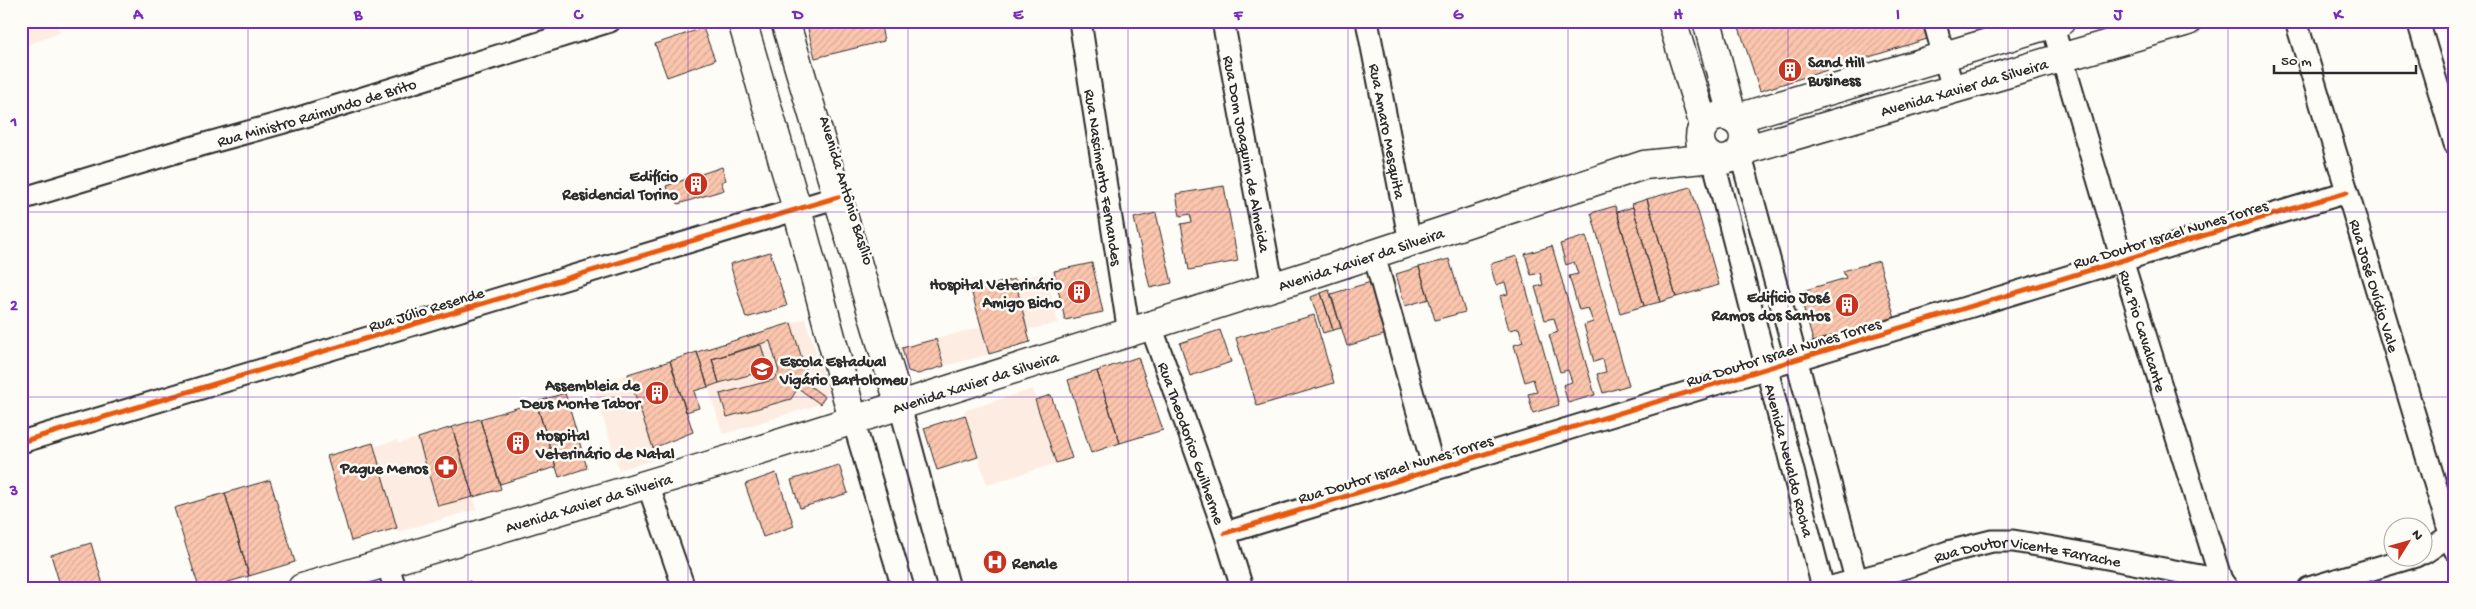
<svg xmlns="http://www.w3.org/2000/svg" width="2476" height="609" font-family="'Gochi Hand',sans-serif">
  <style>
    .built { fill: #fdece1 }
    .building { fill: url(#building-hatch); stroke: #2b2b2b }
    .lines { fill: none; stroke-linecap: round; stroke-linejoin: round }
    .minor-casing { stroke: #2b2b2b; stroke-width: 25 }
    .tertiary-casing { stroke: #2b2b2b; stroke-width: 31 }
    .secondary-casing { stroke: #2b2b2b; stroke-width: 31 }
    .minor { stroke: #fdfcf7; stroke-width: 21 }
    .tertiary { stroke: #fdfcf7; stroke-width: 28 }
    .secondary { stroke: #fdfcf7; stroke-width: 28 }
    .cycleway-casing { stroke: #fdfcf7; stroke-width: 8 }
    .cycleway { stroke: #e8590c; stroke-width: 5 }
    .grid { fill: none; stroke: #7b2cbf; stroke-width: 1; stroke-opacity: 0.55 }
    .labels { text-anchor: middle; stroke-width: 5; stroke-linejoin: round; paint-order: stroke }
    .poi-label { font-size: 16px; font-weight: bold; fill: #2b2b2b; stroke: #fdfcf7; text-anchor: end }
    .street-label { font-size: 16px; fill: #2b2b2b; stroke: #fdfcf7 }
    .neatline { fill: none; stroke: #7b2cbf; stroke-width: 2 }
    .grid-label { font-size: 16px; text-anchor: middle; font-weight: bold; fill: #7b2cbf }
  </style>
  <defs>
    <pattern id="building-hatch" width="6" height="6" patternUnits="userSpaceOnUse" patternTransform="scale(1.25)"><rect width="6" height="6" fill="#fcc6ae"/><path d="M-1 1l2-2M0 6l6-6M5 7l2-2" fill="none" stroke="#d8aa96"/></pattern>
  </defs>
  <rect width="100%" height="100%" fill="#fdfcf7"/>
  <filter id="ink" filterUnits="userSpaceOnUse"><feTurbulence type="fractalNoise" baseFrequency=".02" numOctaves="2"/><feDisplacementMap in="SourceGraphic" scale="10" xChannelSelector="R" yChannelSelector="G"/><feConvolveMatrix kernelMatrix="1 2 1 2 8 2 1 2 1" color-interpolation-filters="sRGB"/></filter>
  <g filter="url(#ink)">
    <path class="built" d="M21 21H56L60 33 21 47Z
      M1046 272 1058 323 1027 330 1015 279Z
      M805 319 829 391 820 404 723 434 697 352Z
      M981 327 989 354 944 366 936 339Z
      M628 374 657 459 619 470 593 385Z
      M1033 389 1056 463 987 485 964 411Z
      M452 427 477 509 397 532 373 447 397 440 398 444Z"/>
    <path class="building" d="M806 21H880L884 41 815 58Z
      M1737 21H1922L1927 39 1760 91Z
      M703 28 715 60 667 77 655 44Z
      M722 167 726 180 721 182 724 190 678 204 676 197 670 199 666 186Z
      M1224 186 1238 261 1189 270 1181 224 1192 222 1190 214 1180 216 1176 194Z
      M1691 187 1719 285 1676 297 1647 199Z
      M1647 199 1676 297 1660 302 1632 204Z
      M1615 206 1644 306 1620 313 1591 213Z
      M1633 207 1660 302 1644 306 1617 212Z
      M1156 213 1172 283 1150 288 1134 218Z
      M1586 236 1629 385 1603 393 1597 374 1606 372 1603 359 1594 362 1584 325 1593 322 1588 308 1579 310 1569 276 1578 274 1574 262 1566 265 1560 244Z
      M1552 246 1595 395 1568 403 1563 385 1572 382 1568 370 1560 372 1549 335 1558 332 1554 318 1545 320 1535 287 1543 285 1540 273 1531 275 1525 254Z
      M770 252 787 306 746 318 730 264Z
      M1517 256 1559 405 1533 413 1528 394 1537 392 1533 379 1525 382 1514 345 1523 342 1519 328 1509 330 1500 296 1508 294 1505 282 1496 285 1490 264Z
      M1449 259 1465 312 1435 320 1419 267Z
      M1879 261 1895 319 1816 351 1799 292 1846 278 1843 271Z
      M1092 263 1103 312 1065 320 1054 271Z
      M1419 267 1429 299 1405 306 1396 274Z
      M1015 279 1030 342 989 354 971 290Z
      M1371 282 1387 334 1347 346 1331 294Z
      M1329 290 1341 328 1333 330 1321 293Z
      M1321 293 1333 330 1323 333 1311 297Z
      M1314 315 1334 383 1257 406 1236 338Z
      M791 323 807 375 803 381 825 397 820 404 798 388 791 399 727 417 720 394 773 380 779 372 770 341 712 359 719 383 708 387 697 352Z
      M1220 330 1231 362 1190 376 1180 343Z
      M936 339 944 366 918 374 908 371 902 348Z
      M761 345 768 370 719 383 712 359Z
      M697 352 708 387 694 391 699 408 686 412 670 361Z
      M1138 357 1163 430 1120 443 1097 371Z
      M670 361 693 432 653 448 628 374Z
      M1097 371 1120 443 1091 453 1068 380Z
      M565 393 587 468 559 477 536 402Z
      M1051 395 1072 458 1056 463 1035 400Z
      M536 402 556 467 500 484 480 419Z
      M965 415 978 457 937 470 924 428Z
      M480 419 501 489 473 497 452 427Z
      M452 427 473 497 438 506 418 438Z
      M373 443 397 528 351 541 327 456Z
      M839 465 848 493 800 508 791 480Z
      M776 473 794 526 763 537 745 484Z
      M270 480 295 562 249 576 225 493Z
      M225 493 249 576 208 588H199L174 508Z
      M91 543 104 588H61L51 555Z
      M470 581 473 588H447Z"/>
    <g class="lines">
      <g class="minor-casing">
        <g id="minor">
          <path id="s1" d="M1080 21 1129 333"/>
          <path id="s2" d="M1223 21 1273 287"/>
          <path id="s3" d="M1367 21 1410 242"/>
          <path d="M1934 21 1953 89"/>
          <path id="s4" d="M2296 21 2455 550"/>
          <path d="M2418 21 2455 144"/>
          <path id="s5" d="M2052 24 2122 260 2221 580"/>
          <path d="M1740 152 1856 579"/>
          <path id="s6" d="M1713 159 1823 588"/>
          <path id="s7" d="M21 199 176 152 299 118 610 21"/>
          <path d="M1374 255 1434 470"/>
          <path id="s8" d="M1151 326 1225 533 1242 588"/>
          <path d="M900 406 949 588"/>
          <path d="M853 420 903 588"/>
          <path d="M21 442 838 197"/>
          <path d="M648 485 684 588"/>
          <path d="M1225 533 2347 192"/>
          <path d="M2424 553 2455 532"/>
          <path d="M387 563 395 588"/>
          <path id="s9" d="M1828 588 1906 567 1948 552 1992 541H2013L2055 548 2221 580 2227 588"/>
          <path d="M2309 588 2416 556"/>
        </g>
      </g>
      <g class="tertiary-casing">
        <g id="tertiary">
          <path d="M1734 119 2061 21"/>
          <path id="s10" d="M1741 151 2188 21"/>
        </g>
      </g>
      <g class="secondary-casing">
        <g id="secondary">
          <path d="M742 21 797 209 853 420"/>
          <path d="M785 21 900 406"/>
          <path d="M1672 21 1704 126"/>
          <path d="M1707 21 1733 119"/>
          <circle cx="1722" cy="138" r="22"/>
          <path id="s11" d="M302 588 731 459 1319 272 1644 165 1712 158"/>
        </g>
      </g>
      <use href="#minor" class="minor"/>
      <use href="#tertiary" class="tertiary"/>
      <use href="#secondary" class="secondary"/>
      <g class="cycleway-casing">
        <path id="cycleway" d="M21 442 838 197
          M1225 533 2347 192"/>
      </g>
      <use href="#cycleway" class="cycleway"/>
    </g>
  </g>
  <path class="grid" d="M248 21V588M468 21V588M688 21V588M908 21V588M1128 21V588M1348 21V588M1568 21V588M1788 21V588M2008 21V588M2228 21V588M21 212H2455M21 397H2455"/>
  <defs>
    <g id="building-disc" transform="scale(1.25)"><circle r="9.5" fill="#c8321e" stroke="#fdfcf7"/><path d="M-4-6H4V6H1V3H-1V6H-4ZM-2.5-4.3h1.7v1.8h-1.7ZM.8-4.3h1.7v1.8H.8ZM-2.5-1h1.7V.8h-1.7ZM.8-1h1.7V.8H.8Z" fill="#fff"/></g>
    <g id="school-disc" transform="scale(1.25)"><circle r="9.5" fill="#c8321e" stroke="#fdfcf7"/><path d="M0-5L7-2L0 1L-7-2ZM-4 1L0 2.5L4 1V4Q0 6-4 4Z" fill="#fff"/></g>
    <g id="pharmacy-disc" transform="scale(1.25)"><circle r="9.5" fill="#c8321e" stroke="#fdfcf7"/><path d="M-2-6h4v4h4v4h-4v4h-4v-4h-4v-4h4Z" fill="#fff"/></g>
    <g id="hospital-disc" transform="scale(1.25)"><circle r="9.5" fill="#c8321e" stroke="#fdfcf7"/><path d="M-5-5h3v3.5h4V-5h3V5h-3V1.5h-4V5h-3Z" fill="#fff"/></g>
  </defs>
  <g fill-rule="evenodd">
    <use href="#building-disc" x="1790" y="70"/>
    <use href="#building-disc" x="696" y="184"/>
    <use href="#building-disc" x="1079" y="292"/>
    <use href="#building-disc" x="1847" y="305"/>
    <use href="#school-disc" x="762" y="369"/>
    <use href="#building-disc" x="657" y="393"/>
    <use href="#building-disc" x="518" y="443"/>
    <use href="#pharmacy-disc" x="446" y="467"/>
    <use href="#hospital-disc" x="995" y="562"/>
  </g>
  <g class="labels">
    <g class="poi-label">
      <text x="1808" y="67" text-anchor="start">Sand Hill<tspan x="1808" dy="18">Business</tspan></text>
      <text x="678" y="181">Edifício<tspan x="678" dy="18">Residencial Torino</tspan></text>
      <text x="1062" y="289">Hospital Veterinário<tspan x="1062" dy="18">Amigo Bicho</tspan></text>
      <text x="1830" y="302">Edificio José<tspan x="1830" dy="18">Ramos dos Santos</tspan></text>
      <text x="780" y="366" text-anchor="start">Escola Estadual<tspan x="780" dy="18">Vigário Bartolomeu</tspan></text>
      <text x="640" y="390">Assembleia de<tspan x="640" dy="18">Deus Monte Tabor</tspan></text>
      <text x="536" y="440" text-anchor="start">Hospital<tspan x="536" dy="18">Veterinário de Natal</tspan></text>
      <text x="428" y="473">Pague Menos</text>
      <text x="1012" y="568" text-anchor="start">Renale</text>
    </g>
    <g class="street-label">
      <text dy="6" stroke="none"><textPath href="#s10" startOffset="232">Avenida Xavier da Silveira</textPath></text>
      <text dy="6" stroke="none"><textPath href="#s7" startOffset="308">Rua Ministro Raimundo de Brito</textPath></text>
      <text dy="6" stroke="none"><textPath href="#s3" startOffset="112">Rua Amaro Mesquita</textPath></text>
      <text dy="6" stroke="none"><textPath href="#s2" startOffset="135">Rua Dom Joaquim de Almeida</textPath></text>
      <text dy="6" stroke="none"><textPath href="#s1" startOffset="158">Rua Nascimento Fernandes</textPath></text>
      <text transform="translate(848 190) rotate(73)" y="6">Avenida Antônio Basílio</text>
      <text transform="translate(2170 233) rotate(-17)" y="6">Rua Doutor Israel Nunes Torres</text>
      <text dy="6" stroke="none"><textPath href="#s11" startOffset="1109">Avenida Xavier da Silveira</textPath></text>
      <text dy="6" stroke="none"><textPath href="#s4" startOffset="276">Rua José Ovídio Vale</textPath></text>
      <text transform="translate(426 308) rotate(-17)" y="6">Rua Júlio Resende</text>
      <text dy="6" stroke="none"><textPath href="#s5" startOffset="320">Rua Pio Cavalcante</textPath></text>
      <text transform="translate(1783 351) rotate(-17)" y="6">Rua Doutor Israel Nunes Torres</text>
      <text dy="6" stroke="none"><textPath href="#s11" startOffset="704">Avenida Xavier da Silveira</textPath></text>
      <text dy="6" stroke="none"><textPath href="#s8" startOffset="124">Rua Theodorico Guilherme</textPath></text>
      <text dy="6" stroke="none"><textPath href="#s6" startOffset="311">Avenida Nevaldo Rocha</textPath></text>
      <text transform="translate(1395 468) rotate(-17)" y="6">Rua Doutor Israel Nunes Torres</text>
      <text dy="6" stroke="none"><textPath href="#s11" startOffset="299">Avenida Xavier da Silveira</textPath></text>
      <text dy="6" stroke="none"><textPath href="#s9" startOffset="206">Rua Doutor Vicente Farrache</textPath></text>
    </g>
  </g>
  <rect width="2476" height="609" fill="none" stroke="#fdfcf7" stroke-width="55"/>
  <g transform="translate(2408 542) rotate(53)"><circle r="24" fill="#fdfcf7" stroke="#a9a8a5"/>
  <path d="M0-4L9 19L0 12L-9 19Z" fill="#c8321e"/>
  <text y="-8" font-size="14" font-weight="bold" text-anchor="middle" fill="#2b2b2b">N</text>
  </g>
  <path d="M2274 65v8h142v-8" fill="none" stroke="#2b2b2b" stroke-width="2.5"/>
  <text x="2281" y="65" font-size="15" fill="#2b2b2b" stroke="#fdfcf7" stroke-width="4" paint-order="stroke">50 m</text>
  <rect x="28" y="28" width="2420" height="554" class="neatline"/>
  <g class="grid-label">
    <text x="138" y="19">A</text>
    <text x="358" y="19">B</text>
    <text x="578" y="19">C</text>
    <text x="798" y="19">D</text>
    <text x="1018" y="19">E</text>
    <text x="1238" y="19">F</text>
    <text x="1458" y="19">G</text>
    <text x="1678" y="19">H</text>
    <text x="1898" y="19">I</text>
    <text x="2118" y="19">J</text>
    <text x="2338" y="19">K</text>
    <text x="14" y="126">1</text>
    <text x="14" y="310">2</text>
    <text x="14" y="495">3</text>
  </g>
</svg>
